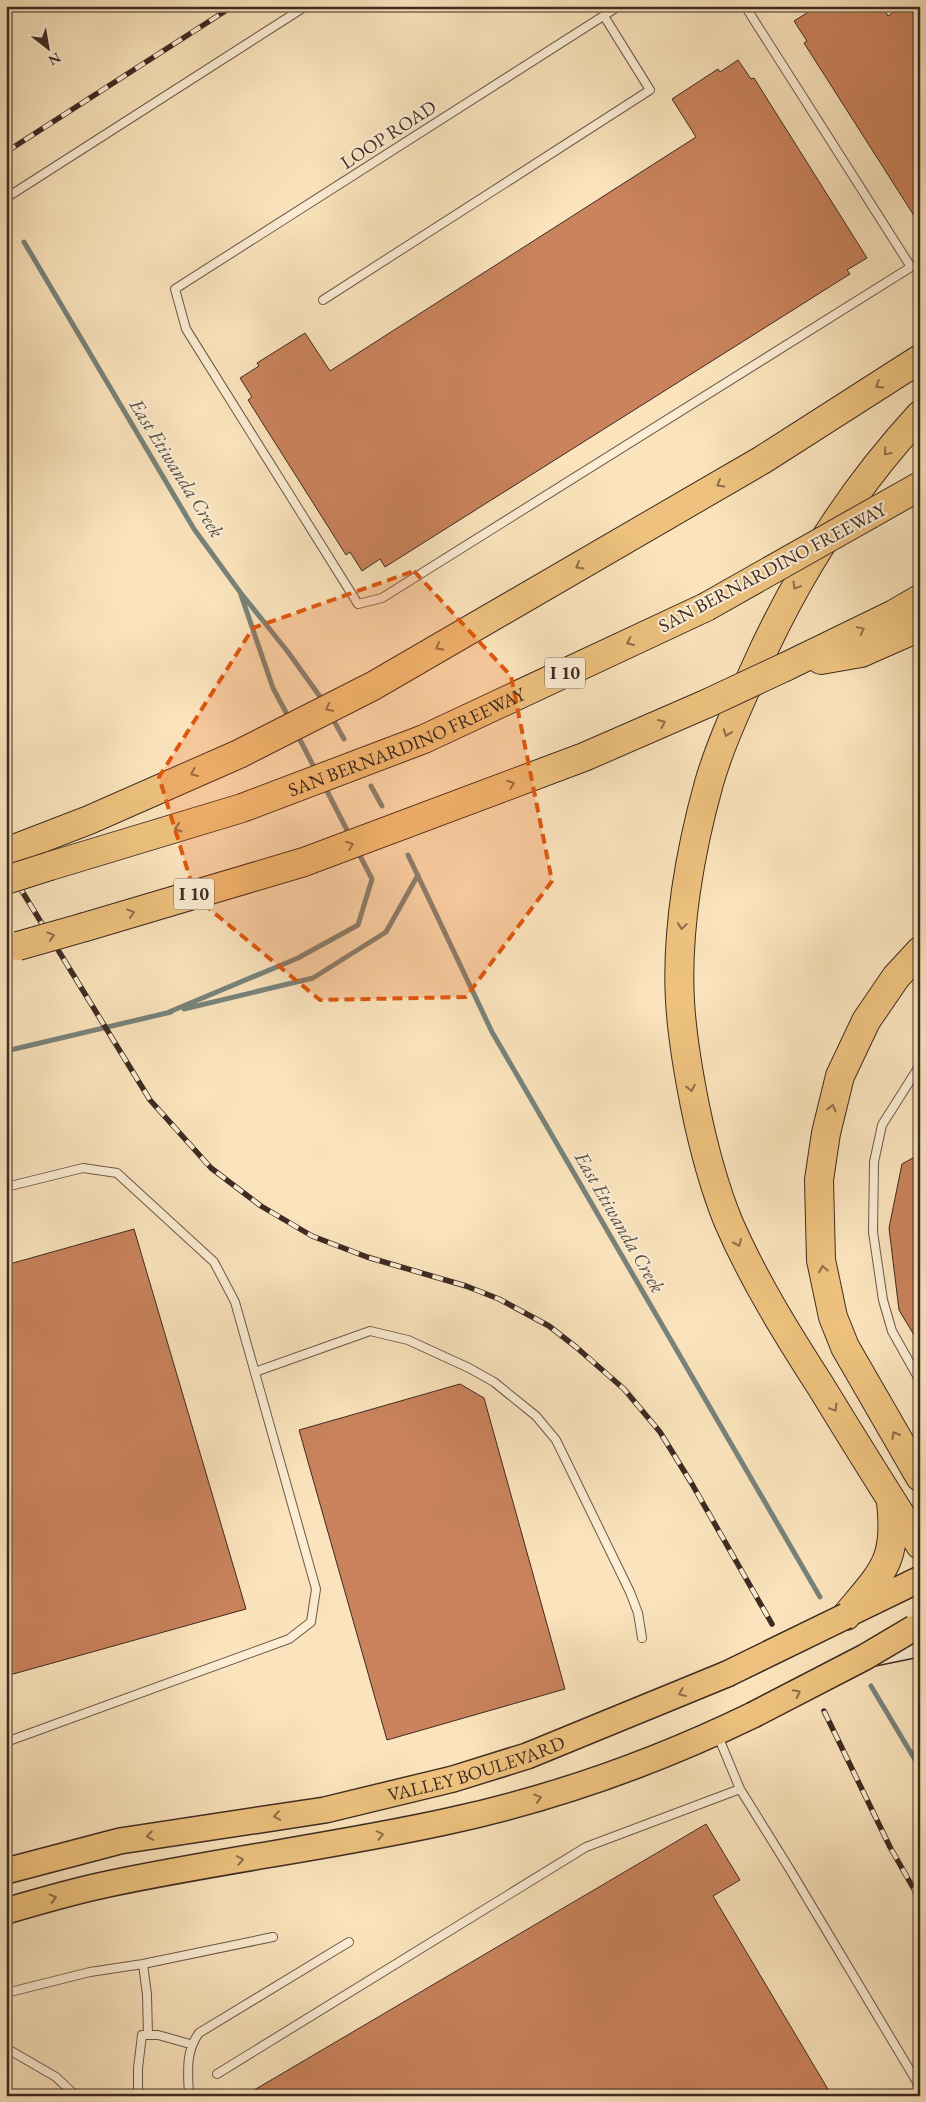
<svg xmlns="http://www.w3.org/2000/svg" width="926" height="2102" font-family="'EB Garamond',serif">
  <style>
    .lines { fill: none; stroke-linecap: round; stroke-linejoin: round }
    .stream { stroke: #78837b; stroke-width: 5 }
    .building { fill: #ca835c; stroke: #3d2a22 }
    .lane-casing { stroke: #6c5849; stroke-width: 10 }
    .secondary-casing { stroke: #3d2a22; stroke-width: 25 }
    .primary-casing { stroke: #3d2a22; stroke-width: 28 }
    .highway-casing { stroke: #3d2a22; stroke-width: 30 }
    .lane { stroke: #fcedd4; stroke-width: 8 }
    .secondary { stroke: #fcedd4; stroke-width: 22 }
    .primary { stroke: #eec27e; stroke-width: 25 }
    .highway { stroke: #eec27e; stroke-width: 28 }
    .rail-casing { stroke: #3d2a22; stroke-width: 5.5 }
    .rail { stroke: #fcedd4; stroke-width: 4; stroke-dasharray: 11; stroke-linecap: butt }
    .primary-bridge-casing { stroke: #3d2a22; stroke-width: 28; stroke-linecap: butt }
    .highway-bridge-casing { stroke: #3d2a22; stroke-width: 30; stroke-linecap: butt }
    .primary-bridge { stroke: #eec27e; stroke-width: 25 }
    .highway-bridge { stroke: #eec27e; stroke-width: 28 }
    .oneway { stroke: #8d6e4b }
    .marked { fill: #df570d; fill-opacity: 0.2; stroke: #df570d; stroke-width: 4; stroke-dasharray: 10 6; stroke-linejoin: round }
    .labels { text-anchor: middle; stroke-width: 4.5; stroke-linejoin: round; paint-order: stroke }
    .shield { fill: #fcedd4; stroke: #766457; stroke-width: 1 }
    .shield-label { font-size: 18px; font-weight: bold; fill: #3d2a22 }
    .street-label { font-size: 19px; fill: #3d2a22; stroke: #fcedd4 }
    .water-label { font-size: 20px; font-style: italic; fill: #564f47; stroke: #fcedd4 }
  </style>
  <rect width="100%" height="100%" fill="#fbe4bd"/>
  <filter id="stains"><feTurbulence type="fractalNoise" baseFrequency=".004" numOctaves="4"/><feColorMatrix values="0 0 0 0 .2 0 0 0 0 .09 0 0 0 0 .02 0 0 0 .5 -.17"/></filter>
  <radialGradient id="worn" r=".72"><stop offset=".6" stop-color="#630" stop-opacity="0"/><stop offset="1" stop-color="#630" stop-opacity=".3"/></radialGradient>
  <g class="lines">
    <path class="stream" d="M24 242 194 529 240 592 288 652 321 698
      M240 592 273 688 290 720
      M334 721 344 739
      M297 734 316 771
      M324 785 350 836
      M371 786 382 806
      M408 855 492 1032 820 1597
      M184 1009 313 978 386 932 418 875
      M169 1012 298 958 358 925 372 879 357 850
      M6 1051 171 1012
      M871 1686 920 1768"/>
  </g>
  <path class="building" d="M818 6H882L888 16 903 6H920V225L804 43 807 41 794 21Z
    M738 60 751 79 754 78 867 258 847 270 850 274 385 567 380 559 362 571 350 552 346 555 248 400 252 397 240 378 259 366 257 363 305 333 330 371 696 137 672 99 718 69 720 72Z
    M920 1154V1345L899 1310 889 1228 902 1164Z
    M134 1229 246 1609 6 1676V1265Z
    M460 1384 484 1398 565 1689 387 1740 299 1430Z
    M706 1824 740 1880 713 1896 832 2096H244Z"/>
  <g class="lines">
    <g class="lane-casing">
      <path id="lane" d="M619 6 175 289 186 329 358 604 382 598 911 267 745 6
        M6 198 306 6
        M323 300 650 90 604 16
        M920 1065 882 1125 874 1162 873 1232 883 1300 892 1331 920 1381
        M6 1187 83 1168 117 1173 214 1262 235 1302 316 1589 311 1622 289 1639 6 1742
        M255 1372 370 1331 408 1340 469 1368 494 1382 536 1416 556 1440 630 1592 638 1613 642 1638
        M718 1736 740 1789 789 1868 920 2087
        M143 1964 147 1995 148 2035
        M6 1993 90 1972 143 1964 273 1937
        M6 2048 56 2077 76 2096
        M217 2074 586 1847 740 1789
        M138 2096V2068L142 2035H158L190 2044
        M189 2096C188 2073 185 2052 199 2033L349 1942"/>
    </g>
    <g class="secondary-casing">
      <path id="secondary" d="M876 1654 920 1645"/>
    </g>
    <g class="primary-casing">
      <g id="primary">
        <path d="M848 1614 920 1579"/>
        <path id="s1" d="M6 1871 120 1841 325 1810 453 1779 527 1756 727 1674"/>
        <path d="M6 1911C40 1901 74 1891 108 1884 221 1860 336 1846 449 1821 555 1798 656 1762 753 1715"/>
      </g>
    </g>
    <g class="highway-casing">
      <g id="highway">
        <path d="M920 415C850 491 795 578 753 673 737 709 720 745 709 783 690 851 676 931 680 1001 682 1036 688 1071 695 1106 703 1145 713 1184 728 1221 753 1279 786 1332 820 1385 853 1439 886 1492 920 1545"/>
        <path d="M821 660 861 653 920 627"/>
        <path d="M785 667 894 614 920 599"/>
        <path d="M6 852 89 820 239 754 373 686 762 460 920 359"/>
        <path id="s2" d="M50 866 242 808 424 739 706 607"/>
        <path d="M85 927 304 862 584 757 708 703"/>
        <path d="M920 951 896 977 866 1021 840 1076 826 1133 819 1180 821 1260 833 1317 845 1347 920 1477"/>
        <path d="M846 1616C882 1572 898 1562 891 1502"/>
      </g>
    </g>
    <use href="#lane" class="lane"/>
    <use href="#secondary" class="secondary"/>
    <use href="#primary" class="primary"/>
    <use href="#highway" class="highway"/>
    <g class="rail-casing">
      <path id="rail" d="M6 152 233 6
        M6 865 150 1100 211 1168 261 1206 312 1236 367 1257 466 1286 499 1299 549 1326 576 1347 624 1389 660 1432 692 1484 772 1624
        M824 1711 890 1847 920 1900"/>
    </g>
    <use href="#rail" class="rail"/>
    <g class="primary-bridge-casing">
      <path id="primary-bridge" d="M727 1674 846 1616
        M753 1715 865 1657 914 1628"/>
    </g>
    <g class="highway-bridge-casing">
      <path id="highway-bridge" d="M706 607 920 486
        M708 703 785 667
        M6 880 50 866
        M18 946 85 927"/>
    </g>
    <use href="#primary-bridge" class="primary-bridge"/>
    <use href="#highway-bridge" class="highway-bridge"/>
  </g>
  <defs><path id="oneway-chevron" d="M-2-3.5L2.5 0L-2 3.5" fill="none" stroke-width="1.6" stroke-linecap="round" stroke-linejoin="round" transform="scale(1.25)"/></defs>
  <g class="oneway">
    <use href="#oneway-chevron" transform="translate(879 385) rotate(148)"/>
    <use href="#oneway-chevron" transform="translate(887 452) rotate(130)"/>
    <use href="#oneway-chevron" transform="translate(720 484) rotate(150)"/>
    <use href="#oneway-chevron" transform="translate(579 566) rotate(150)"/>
    <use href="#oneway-chevron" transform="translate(796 586) rotate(121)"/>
    <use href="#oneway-chevron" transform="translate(861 630) rotate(-26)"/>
    <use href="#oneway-chevron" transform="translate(630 642) rotate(155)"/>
    <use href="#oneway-chevron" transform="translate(439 647) rotate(150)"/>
    <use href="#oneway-chevron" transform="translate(329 708) rotate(153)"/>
    <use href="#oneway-chevron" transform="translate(662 723) rotate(-24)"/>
    <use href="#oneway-chevron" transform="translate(727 733) rotate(110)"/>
    <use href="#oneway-chevron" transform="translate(194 773) rotate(156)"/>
    <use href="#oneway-chevron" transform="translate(511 784) rotate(-21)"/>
    <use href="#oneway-chevron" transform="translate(178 828) rotate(163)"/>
    <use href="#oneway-chevron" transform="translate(350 845) rotate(-20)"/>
    <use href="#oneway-chevron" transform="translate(131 913) rotate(-17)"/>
    <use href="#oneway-chevron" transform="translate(682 926) rotate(96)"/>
    <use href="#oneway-chevron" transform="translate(51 936) rotate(-16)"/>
    <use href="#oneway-chevron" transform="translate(691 1088) rotate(78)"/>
    <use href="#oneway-chevron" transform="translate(832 1108) rotate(-76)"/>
    <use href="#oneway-chevron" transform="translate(738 1243) rotate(66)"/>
    <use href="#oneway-chevron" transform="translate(823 1269) rotate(-101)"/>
    <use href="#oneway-chevron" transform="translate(834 1408) rotate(58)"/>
    <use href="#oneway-chevron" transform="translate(895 1435) rotate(-120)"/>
    <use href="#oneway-chevron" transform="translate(682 1693) rotate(157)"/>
    <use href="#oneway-chevron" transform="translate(797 1693) rotate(-27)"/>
    <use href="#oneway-chevron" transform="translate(538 1798) rotate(-17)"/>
    <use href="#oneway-chevron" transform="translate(277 1816) rotate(172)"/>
    <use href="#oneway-chevron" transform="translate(380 1835) rotate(-11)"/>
    <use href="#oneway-chevron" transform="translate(150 1836) rotate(170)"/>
    <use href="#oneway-chevron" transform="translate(240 1860) rotate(-10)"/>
    <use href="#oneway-chevron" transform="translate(53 1898) rotate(-15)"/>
  </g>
  <path class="marked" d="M414 571 511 676 552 881 466 997 320 1000 196 898 159 777 253 628Z"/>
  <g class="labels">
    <g class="shield">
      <rect x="545" y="657.5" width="40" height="31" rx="4"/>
      <rect x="174" y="878.5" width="40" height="31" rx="4"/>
    </g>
    <g class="shield-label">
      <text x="565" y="679">I 10</text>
      <text x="194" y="900">I 10</text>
    </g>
    <g class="street-label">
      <text transform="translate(388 134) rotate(-33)" y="7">LOOP ROAD</text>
      <text transform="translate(772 567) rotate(-28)" y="7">SAN BERNARDINO FREEWAY</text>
      <text dy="7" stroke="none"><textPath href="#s2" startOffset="378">SAN BERNARDINO FREEWAY</textPath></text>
      <text dy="7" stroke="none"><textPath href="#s1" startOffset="482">VALLEY BOULEVARD</textPath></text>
    </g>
    <g class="water-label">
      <text transform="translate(177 468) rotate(58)" y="7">East Etiwanda Creek</text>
      <text transform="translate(620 1222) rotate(60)" y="7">East Etiwanda Creek</text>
    </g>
  </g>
  <rect width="926" height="2102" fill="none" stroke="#fbe4bd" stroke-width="25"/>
  <rect x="8" y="8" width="911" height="2087" fill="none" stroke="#3d2a22" stroke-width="2.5"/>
  <rect x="12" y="12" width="901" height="2077" fill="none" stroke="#3d2a22"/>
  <g transform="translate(48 48) rotate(149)" stroke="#fcedd4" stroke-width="4" paint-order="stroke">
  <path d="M0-4L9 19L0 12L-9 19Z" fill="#3d2a22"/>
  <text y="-8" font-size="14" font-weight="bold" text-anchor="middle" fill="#3d2a22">N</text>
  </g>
  <rect width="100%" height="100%" filter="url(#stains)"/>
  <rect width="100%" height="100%" fill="url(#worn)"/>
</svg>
